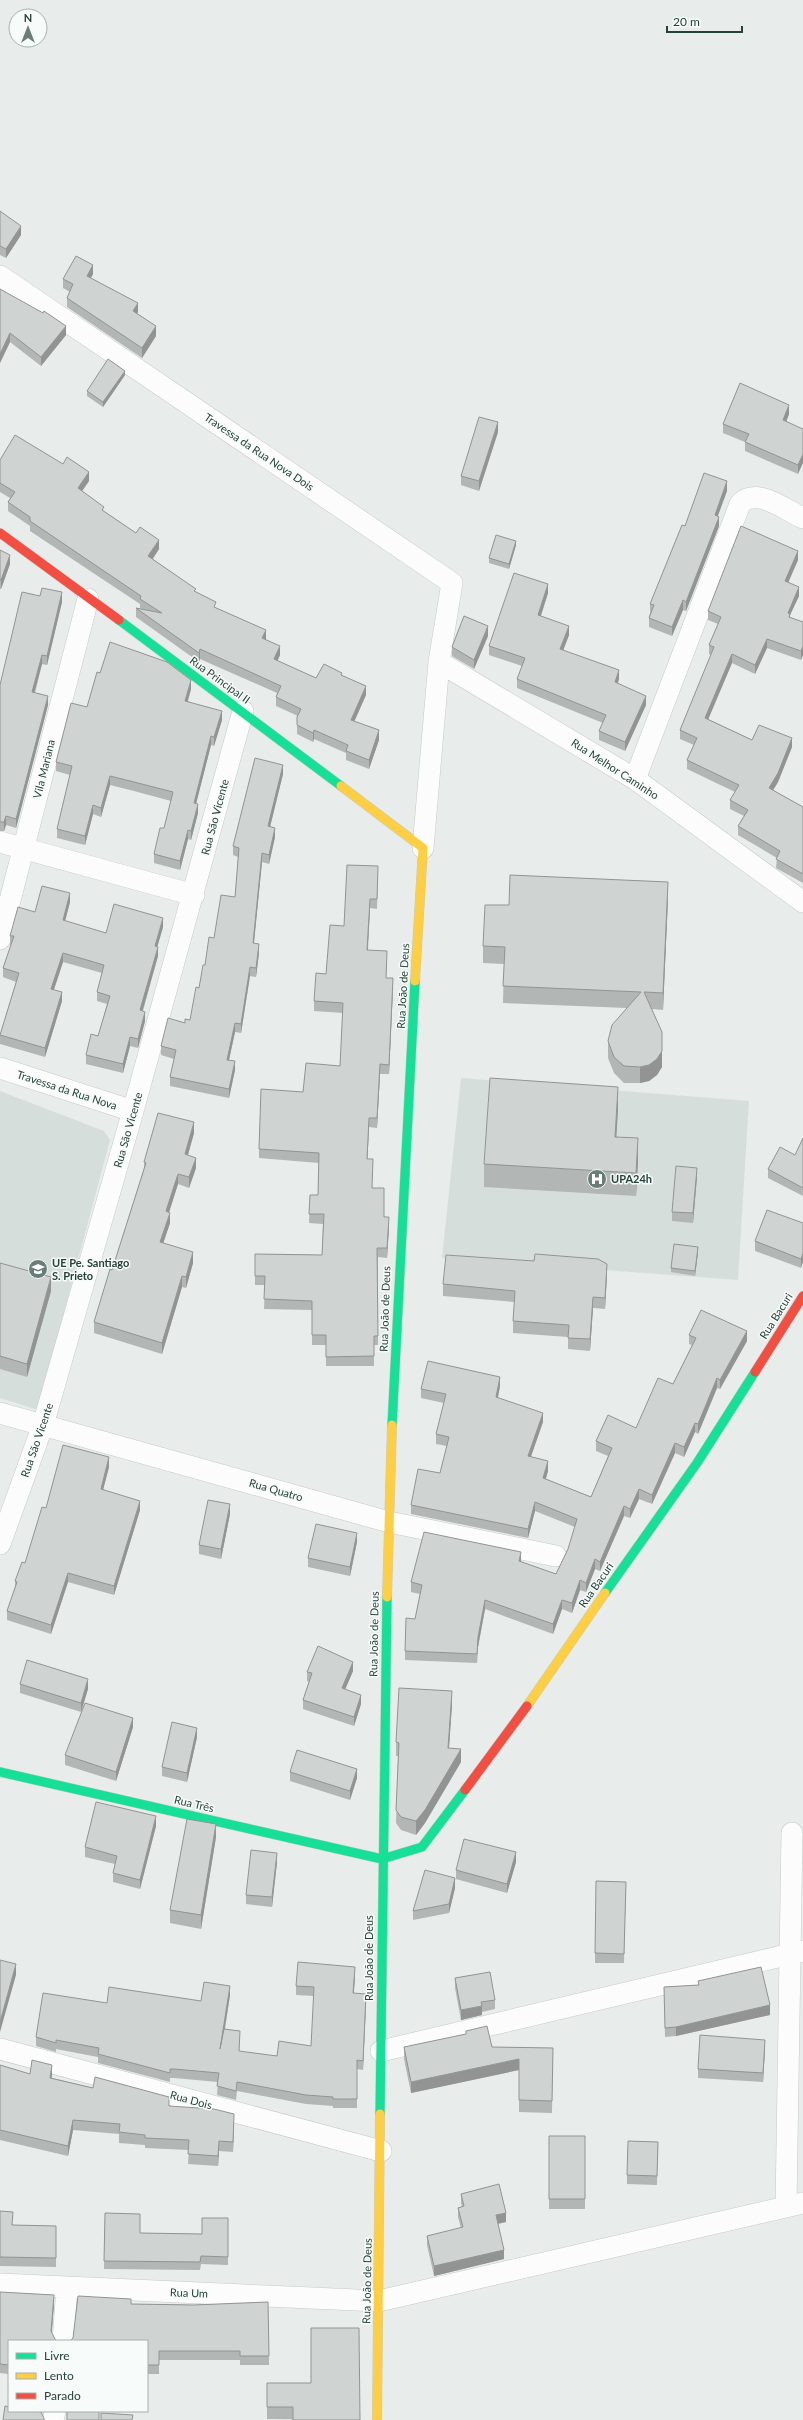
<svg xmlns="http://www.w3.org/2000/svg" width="803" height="2420" font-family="Lato,sans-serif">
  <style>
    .built { fill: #d6dedb }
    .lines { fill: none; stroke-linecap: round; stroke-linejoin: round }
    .street-casing { stroke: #c5cac8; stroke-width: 22 }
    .fast-casing { stroke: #c3cbc8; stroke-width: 10 }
    .slow-casing { stroke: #c3cbc8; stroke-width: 10 }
    .jam-casing { stroke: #c3cbc8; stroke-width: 10 }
    .street { stroke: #fcfcfc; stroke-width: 21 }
    .fast { stroke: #16e098; stroke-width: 9 }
    .slow { stroke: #ffcf43; stroke-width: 9 }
    .jam { stroke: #f24e42; stroke-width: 9 }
    .wall { fill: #b2b6b5 }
    .shaded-wall { fill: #919493 }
    .building { fill: #cfd4d2; stroke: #919493 }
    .labels { text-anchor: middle; stroke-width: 3; stroke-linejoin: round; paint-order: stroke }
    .street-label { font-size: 11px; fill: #24423a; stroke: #f7fbf9 }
    .poi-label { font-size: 11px; font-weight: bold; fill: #24423a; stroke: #f7fbf9; text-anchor: start }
  </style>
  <rect width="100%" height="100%" fill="#e8edeb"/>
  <path class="built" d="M461 1078 749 1101 738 1280 442 1258Z
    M0 1091 104 1131 110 1140 38 1410 0 1398Z"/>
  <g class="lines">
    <g class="street-casing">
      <path id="street" d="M0 276 452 583 439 662 423 848
        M439 662 635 779 803 902
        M635 779 740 504C756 486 785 510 803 518
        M0 842 194 895
        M0 939 88 599
        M0 1068 133 1111
        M0 1413 389 1522 556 1556
        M0 1544 43 1425 133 1111 243 711
        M0 2049 381 2151
        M381 2051 803 1951
        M786 2207 792 1833
        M0 2284 379 2301 803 2203
        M63 2341 67 2287
        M53 2420 55 2411"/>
    </g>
    <g class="fast-casing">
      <path id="fast" d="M119 620 341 786
        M392 1425 415 981
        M605 1593 697 1463 755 1372
        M0 1772 382 1859 422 1847 465 1790
        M380 2114 387 1597"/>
    </g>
    <g class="slow-casing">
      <path id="slow" d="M341 786 423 848 415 981
        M387 1597 392 1425
        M527 1706 605 1593
        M377 2420 380 2114"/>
    </g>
    <g class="jam-casing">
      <path id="jam" d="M0 533 119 620
        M755 1372 803 1296
        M465 1790 527 1706"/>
    </g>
    <use href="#street" class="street"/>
    <use href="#fast" class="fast"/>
    <use href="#slow" class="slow"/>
    <use href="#jam" class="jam"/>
  </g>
  <path class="wall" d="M0 211 21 235 6 258 0 255Z
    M93 274 91 278 138 312 137 314 156 336 142 358 67 307V298L70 292 63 288V279Z
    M0 289 66 335 41 366 10 342 0 363Z
    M125 375 103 407 87 396V391Z
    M789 414 786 422 803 429 798 474 745 451V442L723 433V424Z
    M498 432 479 491 461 485V476Z
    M0 460 63 464 89 481 82 491 104 511 159 549 153 559 216 608 266 640 280 655 277 661 316 678 342 676 366 695 354 721 379 740 369 769 346 760V753L314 739 313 742 297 734V717L298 716 276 706V697L277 693 200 659 199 662 136 617V608L142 609 140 608V604L30 531V526L8 511V502L10 498 0 492Z
    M727 491 717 516 719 526 686 611 683 610 672 636 649 627V618L650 613V604L685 526Z
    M516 545 509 569 489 563V558Z
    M0 550 10 564 1 589H0Z
    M798 560 788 582 799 596 790 615V618L803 622 801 660 767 648 755 674 732 663 708 719 752 740 792 747 778 782 773 790 803 807V883L776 868 777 858 738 835V826L744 816 730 809V800L735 792 687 769V760L694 745 680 739V730L711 655 709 654V645L718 624 708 620V611Z
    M548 593 541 616 569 635 563 650 619 679 618 683 646 705 625 751 599 740V731L603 723 517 688V679L522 666 489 655V646Z
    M62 602 47 665 42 664 35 693 48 705 16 828 6 825 4 831H0V685Z
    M488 636 474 669 452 656V647Z
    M100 673 191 689 188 701 222 720 214 746 211 745 196 803 198 813 191 840 188 839 180 870 154 863V854L164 828 171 801 134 791 110 785 101 817 93 814 85 845 57 838V829L70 775 56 771V762L87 707Z
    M283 774 270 827 275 837 269 864 262 862 254 943 259 953 256 977 250 976 241 1033 235 1032 229 1060 235 1070 229 1098 170 1086V1077L174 1059 161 1055V1046L185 1023 190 1020 205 965 214 938 235 897 238 857 233 855V846Z
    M378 876 377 909 370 908 368 950 387 961 386 978 393 988 389 1074H380L377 1128 369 1127 367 1159 372 1188 389 1227 387 1258 378 1257V1345H374V1366H326V1345H312V1310L264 1309 265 1285H255V1254L322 1255 323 1224 309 1223 310 1195H318L319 1163 259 1158V1149L303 1092 340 1066 343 1013 314 1011V1001L326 974 344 926Z
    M668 899 663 1010 652 1009 662 1048V1067L657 1075 649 1081 640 1083H624L614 1073 608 1058V1041L627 1008 503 1003 504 964 483 963V946L509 905Z
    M70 902 65 921 106 933 163 927 157 947 158 956 143 1011 145 1021 138 1048 130 1046 123 1073 86 1064V1055L98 1036 107 1004 97 1001V992L102 973 63 962 54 990 62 1001 45 1057 0 1044V1035L16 982 3 977V968L11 945H10V936L35 912Z
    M618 1109 616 1137 638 1161 636 1196 484 1187V1164Z
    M194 1133 188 1155 196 1168 189 1188 178 1184 169 1212 170 1223 163 1243 193 1263 186 1288 182 1287 162 1354 94 1333V1322L112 1270 144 1168V1162Z
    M803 1138V1196L768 1178V1169L795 1155Z
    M697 1177 693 1223 672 1221V1212Z
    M803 1223 801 1268 755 1251V1241Z
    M698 1252 695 1276 671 1272V1268Z
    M0 1263 51 1291 27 1377 0 1369Z
    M607 1275 605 1309 593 1308 590 1351 568 1349V1337L513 1333V1321L515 1302 443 1296V1284Z
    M689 1335 747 1341 720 1389 717 1388 698 1434 695 1432 684 1457 675 1453 652 1504 639 1499 630 1518 624 1516 600 1571 595 1569 586 1592 580 1590 572 1613 562 1609 553 1634 485 1609 478 1647 477 1663 405 1660V1651L415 1619 420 1594 411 1592V1582L521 1562 556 1574 568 1549 575 1527 535 1511 528 1538 411 1514V1505L440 1473 447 1446 436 1444V1434L444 1403 421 1398V1389L500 1386 498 1398 543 1422 531 1456 548 1471 546 1479 591 1497 608 1456 596 1451V1441L636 1428 673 1384 692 1345 689 1344Z
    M109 1467 103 1489 140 1510 114 1595 68 1582 51 1634 7 1620V1611L15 1587V1581L25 1563 46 1508Z
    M230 1514 221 1559 199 1554V1545Z
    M357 1542 350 1576 308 1567V1558Z
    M353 1671 345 1689 361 1704 354 1726 303 1709V1700L309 1682 307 1681V1672Z
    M20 1684 88 1689 81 1712 20 1693Z
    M452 1705 449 1748 461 1762 425 1823 416 1835 401 1830 396 1823 398 1756H396V1742Z
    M133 1727 116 1781 65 1765V1755Z
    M197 1737 187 1782 162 1776V1767Z
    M290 1772 357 1778 350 1800 290 1781Z
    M156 1826 140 1889 113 1882V1873L115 1864 85 1857V1847Z
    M216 1837 201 1929 170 1923V1910Z
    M277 1862 272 1907 246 1904V1895Z
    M516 1862 507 1893 456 1879V1870Z
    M626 1882 624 1963H595V1953Z
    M455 1888 449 1913 413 1920V1911Z
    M355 1976 354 1993 366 2003 363 2070 357 2069V2108H333V2106L306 2104 237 2091 236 2100 217 2095 218 2082 174 2078H170V2082L98 2063V2057L56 2049V2052L36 2046V2037L107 2003 201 2001 230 1995 225 2029 240 2040 239 2052 277 2056 311 2046 314 1996 296 1995V1986Z
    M455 1978 495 2000V2009L482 2012V2015L461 2020 455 1988Z
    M698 1981 770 2015 676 2036 665 2037 664 1987 698 1985Z
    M466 2031 492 2047 553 2048 552 2113 519 2112V2070L411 2093 404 2059V2047L466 2035Z
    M765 2049 763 2082 698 2078V2069Z
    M0 2065 30 2074 52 2075V2078L169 2106 234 2124 233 2152 219 2151 218 2166 188 2164 189 2150 145 2148V2145L119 2143V2134L73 2130 68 2156 0 2140Z
    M549 2136H585V2209H549Z
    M658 2142 657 2185 627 2184V2175Z
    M461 2194 506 2222 498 2224 504 2259 434 2276 427 2245V2236L461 2228 458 2217V2208L462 2207 461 2203Z
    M0 2211 13 2225 56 2226V2267L0 2266Z
    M105 2213 140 2233 202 2234 228 2218V2265L201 2264 200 2270 104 2269Z
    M0 2292 54 2304 52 2332 9 2341V2374L0 2373Z
    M268 2302 269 2365H240V2360H159V2374H147V2341L131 2304 193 2305Z
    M267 2383 360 2420 267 2419Z"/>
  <path class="shaded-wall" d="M21 226V235L6 258V249Z
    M93 265V274L87 285V276Z
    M138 303V312L133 321V311Z
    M66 326V335L41 366V357Z
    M156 326V336L142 358V348Z
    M10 333V342L0 363V354Z
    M125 371V375L103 407V402Z
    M789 405V414L783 430V420Z
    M498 422V432L479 491V481Z
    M803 454V463L798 474V465Z
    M89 472V481L78 497V488Z
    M727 481V491L715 524V515Z
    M719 517V526L686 611V602Z
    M159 540V549L148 565V556Z
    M516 541V545L509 569V564Z
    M798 551V560L785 590V581Z
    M10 555V564L1 589V580Z
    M548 584V593L538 624V615Z
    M799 587V596L790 615V623L788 613Z
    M62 592V602L47 665V656Z
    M683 600V610L672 636V627Z
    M488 626V636L474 669V660Z
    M569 626V635L560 659V649Z
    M266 630V639L262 648V638Z
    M767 639V648L755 674V665Z
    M280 646V655L274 669V659Z
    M803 646V655L801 660V651Z
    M200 649V659L199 662V653Z
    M732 654V663L705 727V718Z
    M42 655V664L32 701V692Z
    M619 670V679L615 691V682Z
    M191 680V689L185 710V701Z
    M366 686V695L351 729V720Z
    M48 696V705L16 828V819Z
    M646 696V705L625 751V742Z
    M222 711V720L214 746V737Z
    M314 730V739L313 742V733Z
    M379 730V740L369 769V760Z
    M211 736V745L194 812V803Z
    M792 738V747L778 782 769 797V788Z
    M283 765V774L268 835V826Z
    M110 776V785L101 817V808Z
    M198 804V813L191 840V831Z
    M93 805V814L85 845V836Z
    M6 816V825L4 831V822Z
    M275 828V837L269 864V855Z
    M188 830V839L180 870V861Z
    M262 853V862L253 952V943Z
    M668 882V899L663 1010V993Z
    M70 893V902L63 929V920Z
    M370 899V908L367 960V950Z
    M163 918V927L155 955V946Z
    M259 944V953L256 977V968Z
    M158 947V956L140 1019V1010Z
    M63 953V962L51 998V989Z
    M250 967V976L241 1033V1024Z
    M393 978V988L389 1074V1065Z
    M62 992V1001L45 1057V1048Z
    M145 1012V1021L138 1048V1039Z
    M235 1023V1032L227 1069V1060Z
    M662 1032V1067L657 1075 649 1081 640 1083V1067Z
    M130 1037V1046L123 1073V1064Z
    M235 1061V1070L229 1098V1089Z
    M380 1064V1074L377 1128V1118Z
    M618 1087V1109L615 1160V1137Z
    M369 1118V1127L367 1168V1159Z
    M194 1122V1133L185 1165V1154Z
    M638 1138V1161L636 1196V1173Z
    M196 1158V1168L189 1188V1177Z
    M697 1168V1177L693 1223V1213Z
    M178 1174V1184L166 1222V1211Z
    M170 1213V1223L160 1253V1242Z
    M389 1217V1227L387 1258V1248Z
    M698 1247V1252L695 1276V1271Z
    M193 1252V1263L186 1288V1277Z
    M803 1253V1262L801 1268V1259Z
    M607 1264V1275L605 1309V1298Z
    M182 1276V1287L162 1354V1343Z
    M51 1277V1291L27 1377V1364Z
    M593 1297V1308L590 1351V1339Z
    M747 1331V1341L720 1389V1380Z
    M500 1377V1386L496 1406V1397Z
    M717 1378V1388L698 1434V1424Z
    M543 1413V1422L528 1465V1456Z
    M695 1423V1432L684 1457V1447Z
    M675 1443V1453L652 1504V1495Z
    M109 1457V1467L101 1498V1489Z
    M548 1461V1471L543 1487V1478Z
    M639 1489V1499L630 1518V1509Z
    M140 1501V1510L114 1595V1586Z
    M535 1502V1511L528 1538V1529Z
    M230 1504V1514L221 1559V1549Z
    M624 1506V1516L600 1571V1562Z
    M357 1533V1542L350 1576V1567Z
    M521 1552V1561L519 1570V1561Z
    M595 1559V1569L586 1592V1583Z
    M68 1573V1582L51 1634V1625Z
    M580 1580V1590L572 1613V1603Z
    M485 1600V1609L478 1647 477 1663 478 1637Z
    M562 1600V1609L553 1634V1624Z
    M353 1662V1671L342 1697V1688Z
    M88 1679V1689L81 1712V1703Z
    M452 1691V1705L448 1761V1748Z
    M361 1695V1704L354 1726V1717Z
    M133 1718V1727L116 1781V1772Z
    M197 1728V1737L187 1782V1773Z
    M461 1749V1762L425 1823 416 1835V1821Z
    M357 1769V1778L350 1800V1791Z
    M156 1816V1826L140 1889V1880Z
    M216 1824V1837L201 1929V1915Z
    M516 1852V1862L507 1893V1884Z
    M277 1853V1862L272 1907V1897Z
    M455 1878V1888L449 1913V1904Z
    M16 1964V1975L0 2032V2022Z
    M355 1967V1976L353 2002V1993Z
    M230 1986V1995L220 2058V2049Z
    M366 1994V2003L363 2070V2061Z
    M770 2005V2015L676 2036V2027Z
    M482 2006V2015L461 2020V2010Z
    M765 2040V2049L763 2082V2073Z
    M519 2059V2070L411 2093V2082Z
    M52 2065V2075L50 2088V2078Z
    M234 2114V2124L233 2152V2142Z
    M73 2120V2130L68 2156V2146Z
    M219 2141V2151L218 2166V2156Z
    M506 2213V2222L496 2224V2215Z
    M504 2250V2259L434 2276V2266Z
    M54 2295V2304L51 2340V2331Z"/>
  <path class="building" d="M0 211 21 226 6 249 0 246Z
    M76 256 93 265 87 276 138 303 133 311 156 326 142 348 67 298 73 284 63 279Z
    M0 289 43 313 44 311 66 326 41 357 10 333 0 354Z
    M108 359 125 371 103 402 87 391Z
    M740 383 789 405 783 420 803 429V454L798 465 745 442 749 434 723 424Z
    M479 417 498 422 479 481 461 476Z
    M15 435 63 464 67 457 89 472 78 488 104 507 102 510 136 533 140 527 159 540 148 556 196 589 194 591 216 602 214 607 266 630 262 638 280 646 274 659 316 678 324 664 342 673 341 675 366 686 351 720 379 730 369 760 346 751 348 745 314 730 313 733 297 725V717L301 709 276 697 281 686 200 649 199 653 136 608 162 613 140 599 141 596 30 521V517L8 502 15 492 0 483V460Z
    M704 473 727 481 715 515 719 517 686 602 683 600 672 627 649 618 654 605 650 604 682 525 685 526Z
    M741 526 798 551 785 581 799 587 788 613 790 614 789 617 803 622V646L801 651 767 639 755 665 732 654 705 718 752 740 759 725 792 738 778 773 769 788 803 807V874L776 859 780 851 738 826 748 810 730 800 739 785 687 760 697 738 680 730 714 647 709 645 721 617 708 611Z
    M496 535 516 541 509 564 489 558Z
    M0 550 10 555 1 580H0Z
    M514 573 548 584 538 615 569 626 560 649 619 670 615 682 646 696 625 742 599 731 606 715 517 679 525 658 489 646Z
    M42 588 62 592 47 656 42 655 32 692 48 696 16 819 6 816 4 822H0V685L22 592 40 596Z
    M464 616 488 626 474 660 452 647Z
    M110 642 167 662 191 680 185 701 222 711 214 737 211 736 194 803 198 804 191 831 188 830 180 861 154 854 160 828H164L173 792 134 782 110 776 101 808 93 805 85 836 57 829 72 766 56 762 71 703 87 707 97 672 100 673Z
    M255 758 283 765 268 826 275 828 269 855 262 853 253 943 259 944 256 968 250 967 241 1024 235 1023 227 1060 235 1061 229 1089 170 1077 176 1050 161 1046 168 1018 185 1023V1019L190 1020 196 987 199 988 203 965H205L209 937 214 938 221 895 235 897 239 848 233 846Z
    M347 865 378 866 377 899H370L367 950 387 951 386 978H393L389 1065 380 1064 377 1118H369L367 1159H373L372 1188H384V1217H389L387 1248H377L378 1336H374V1356L326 1357V1335H312V1301L264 1299 265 1276H255V1254L322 1255 324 1214H309L310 1195H318L319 1153 259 1149 261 1089 303 1092 306 1063 340 1066 343 1003 314 1001 316 973 326 974 330 925 344 926Z
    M510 875 668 882 663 993 644 992 662 1032V1051L657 1059 649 1065 640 1067 624 1066 614 1057 608 1041 612 1025 641 992 503 986 505 947 483 946 485 905H509Z
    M42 886 70 893 63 920 106 933 114 904 163 918 155 946 158 947 140 1010 145 1012 138 1039 130 1037 123 1064 86 1055 91 1034 98 1036 110 996 97 992 104 965 63 953 51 989 62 992 45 1048 0 1035 19 973 3 968 14 936H10L18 907 35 912Z
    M490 1078 618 1087 615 1137 638 1138 636 1173 484 1164Z
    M158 1113 194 1122 185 1154 196 1158 189 1177 178 1174 166 1211 170 1213 160 1242 193 1252 186 1277 182 1276 162 1343 94 1322 110 1269 112 1270 146 1163 144 1162Z
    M803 1138V1188L768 1169 780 1147 795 1155Z
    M676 1166 697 1168 693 1213 672 1212Z
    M767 1210 803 1223V1253L801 1259 755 1241Z
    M674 1244 698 1247 695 1271 671 1268Z
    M535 1254 598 1259 607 1264 605 1298 593 1297 590 1339 568 1338 569 1325 513 1321 515 1291 443 1284 446 1255 534 1261Z
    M0 1263 51 1277 27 1364 0 1356Z
    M701 1310 747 1331 720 1380 717 1378 698 1424 695 1423 684 1447 675 1443 652 1495 639 1489 630 1509 624 1506 600 1562 595 1559 586 1583 580 1580 572 1603 562 1600 553 1624 485 1600 478 1637 477 1654 405 1651 406 1618 415 1619 422 1585 411 1582 424 1532 521 1552 519 1561 556 1574 568 1549 577 1519 535 1502 528 1529 411 1505 418 1469 440 1473 449 1437 436 1434 446 1394 421 1389 428 1361 500 1377 496 1397 543 1413 528 1456 548 1461 543 1478 591 1497 612 1448 596 1441 608 1415 636 1428 658 1378 673 1384 696 1338 689 1335Z
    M63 1445 109 1457 101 1489 140 1501 114 1586 68 1573 51 1625 7 1611 17 1582 15 1581 22 1562 25 1563 42 1507 46 1508Z
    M208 1500 230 1504 221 1549 199 1545Z
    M316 1524 357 1533 350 1567 308 1558Z
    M318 1646 353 1662 342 1688 361 1695 354 1717 303 1700 312 1673 307 1672Z
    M27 1660 88 1679 81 1703 20 1684Z
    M399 1688 452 1691 448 1748 461 1749 425 1810 416 1821 401 1817 396 1810 399 1743 396 1742Z
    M85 1703 133 1718 116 1772 65 1755Z
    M172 1722 197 1728 187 1773 162 1767Z
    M297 1750 357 1769 350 1791 290 1772Z
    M96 1802 156 1816 140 1880 113 1873 117 1856 85 1847Z
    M187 1819 216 1824 201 1915 170 1910Z
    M464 1839 516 1852 507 1884 456 1870Z
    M251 1850 277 1853 272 1897 246 1895Z
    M425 1870 455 1878 449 1904 413 1911Z
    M596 1881 626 1882 624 1954 595 1953Z
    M0 1960 16 1964 0 2022Z
    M298 1962 355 1967 353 1993 366 1994 363 2061 357 2060V2099H333V2097L306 2095 237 2082 236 2091 217 2086 219 2073 174 2069H170V2073L98 2054 99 2048 56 2040V2043L36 2037 43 1993 107 2003 109 1987 201 2001 204 1982 230 1986 220 2049 224 2029 240 2031 239 2051 277 2056 279 2041 311 2046 314 1987 296 1986Z
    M761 1967 770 2005 676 2027 665 2028 664 1987 699 1985 698 1981Z
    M490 1972 495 2000 481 2002 482 2006 461 2010 455 1978Z
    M487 2026 492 2047 553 2048 552 2101 519 2100V2059L411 2082 404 2047 466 2034V2031Z
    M700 2035 765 2040 763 2073 698 2069Z
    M32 2060 52 2065 50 2078 93 2088 95 2077 169 2097V2106L214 2109 234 2114 233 2142 219 2141 218 2156 188 2154 189 2140 145 2138V2135L119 2132 120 2124 73 2120 68 2146 0 2130V2065L30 2074Z
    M549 2136H585V2199H549Z
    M628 2141 658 2142 657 2176 627 2175Z
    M499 2184 506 2213 496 2215 504 2250 434 2266 427 2236 463 2227 458 2208 464 2206 461 2194Z
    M0 2211 13 2212 12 2225 56 2226V2258L0 2257Z
    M105 2213 140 2214V2233L202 2234V2218H228V2257L201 2256 200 2262 104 2261Z
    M0 2292 54 2295 51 2331 56 2341H9V2365L0 2364Z
    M78 2296 131 2299V2304L193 2305 268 2302 269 2356H240V2351H159V2365H147V2341H70L73 2338Z
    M311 2328H359L360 2420H293V2407H267V2383H311Z
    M5 2406 9 2407V2411H35L41 2412 44 2418V2420H3Z
    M67 2411H99V2420H67Z
    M101 2413 133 2415 132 2420H101Z"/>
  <defs>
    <g id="hospital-disc" transform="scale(1)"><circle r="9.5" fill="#697e78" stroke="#f7fbf9"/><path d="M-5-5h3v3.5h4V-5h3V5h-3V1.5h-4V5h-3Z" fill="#fff"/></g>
    <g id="school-disc" transform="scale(1)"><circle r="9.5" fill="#697e78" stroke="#f7fbf9"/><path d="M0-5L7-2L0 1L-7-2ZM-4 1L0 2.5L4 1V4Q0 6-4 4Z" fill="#fff"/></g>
  </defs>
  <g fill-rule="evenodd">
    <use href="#hospital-disc" x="597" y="1179"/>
    <use href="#school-disc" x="38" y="1269"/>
  </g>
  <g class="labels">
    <g class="street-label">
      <text transform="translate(259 452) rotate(34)" y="4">Travessa da Rua Nova Dois</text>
      <text transform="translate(220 680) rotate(36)" y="4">Rua Principal II</text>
      <text transform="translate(44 769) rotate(-76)" y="4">Vila Mariana</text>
      <text transform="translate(615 769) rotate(33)" y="4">Rua Melhor Caminho</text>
      <text transform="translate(215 817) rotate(-75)" y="4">Rua São Vicente</text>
      <text transform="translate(403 986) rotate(-87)" y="4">Rua João de Deus</text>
      <text transform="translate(67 1090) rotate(18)" y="4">Travessa da Rua Nova</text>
      <text transform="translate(128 1130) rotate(-74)" y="4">Rua São Vicente</text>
      <text transform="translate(385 1309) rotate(-88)" y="4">Rua João de Deus</text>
      <text transform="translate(776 1316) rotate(-58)" y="4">Rua Bacuri</text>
      <text transform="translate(37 1440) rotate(-71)" y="4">Rua São Vicente</text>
      <text transform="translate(276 1490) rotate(16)" y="4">Rua Quatro</text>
      <text transform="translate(596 1585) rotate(-55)" y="4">Rua Bacuri</text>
      <text transform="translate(374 1634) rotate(-89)" y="4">Rua João de Deus</text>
      <text transform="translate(194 1804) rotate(13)" y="4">Rua Três</text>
      <text transform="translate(369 1958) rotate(-90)" y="4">Rua João de Deus</text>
      <text transform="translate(191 2100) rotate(15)" y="4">Rua Dois</text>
      <text transform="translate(367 2281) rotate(-89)" y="4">Rua João de Deus</text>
      <text transform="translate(189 2293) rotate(2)" y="4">Rua Um</text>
    </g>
    <g class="poi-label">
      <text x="611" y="1183">UPA24h</text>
      <text x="52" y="1267">UE Pe. Santiago<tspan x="52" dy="13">S. Prieto</tspan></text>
    </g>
  </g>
  <rect x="8" y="2340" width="140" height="72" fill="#f7fbf9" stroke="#a3b1ad"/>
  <rect x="16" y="2353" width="20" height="6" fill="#16e098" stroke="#a3b1ad"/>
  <text x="44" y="2360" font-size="12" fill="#24423a">Livre</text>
  <rect x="16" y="2373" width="20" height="6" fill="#ffcf43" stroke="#a3b1ad"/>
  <text x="44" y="2380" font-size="12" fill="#24423a">Lento</text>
  <rect x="16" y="2393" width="20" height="6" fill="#f24e42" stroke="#a3b1ad"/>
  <text x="44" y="2400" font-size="12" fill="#24423a">Parado</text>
  <g transform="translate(28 28)"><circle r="19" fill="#f7fbf9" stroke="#a3b1ad"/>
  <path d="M0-3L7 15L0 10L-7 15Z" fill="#697e78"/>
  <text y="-6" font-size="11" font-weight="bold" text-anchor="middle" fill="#24423a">N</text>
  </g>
  <path d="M667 26v6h75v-6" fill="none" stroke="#24423a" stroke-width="2"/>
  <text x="673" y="26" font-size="12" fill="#24423a" stroke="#f7fbf9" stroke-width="3" paint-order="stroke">20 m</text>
</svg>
